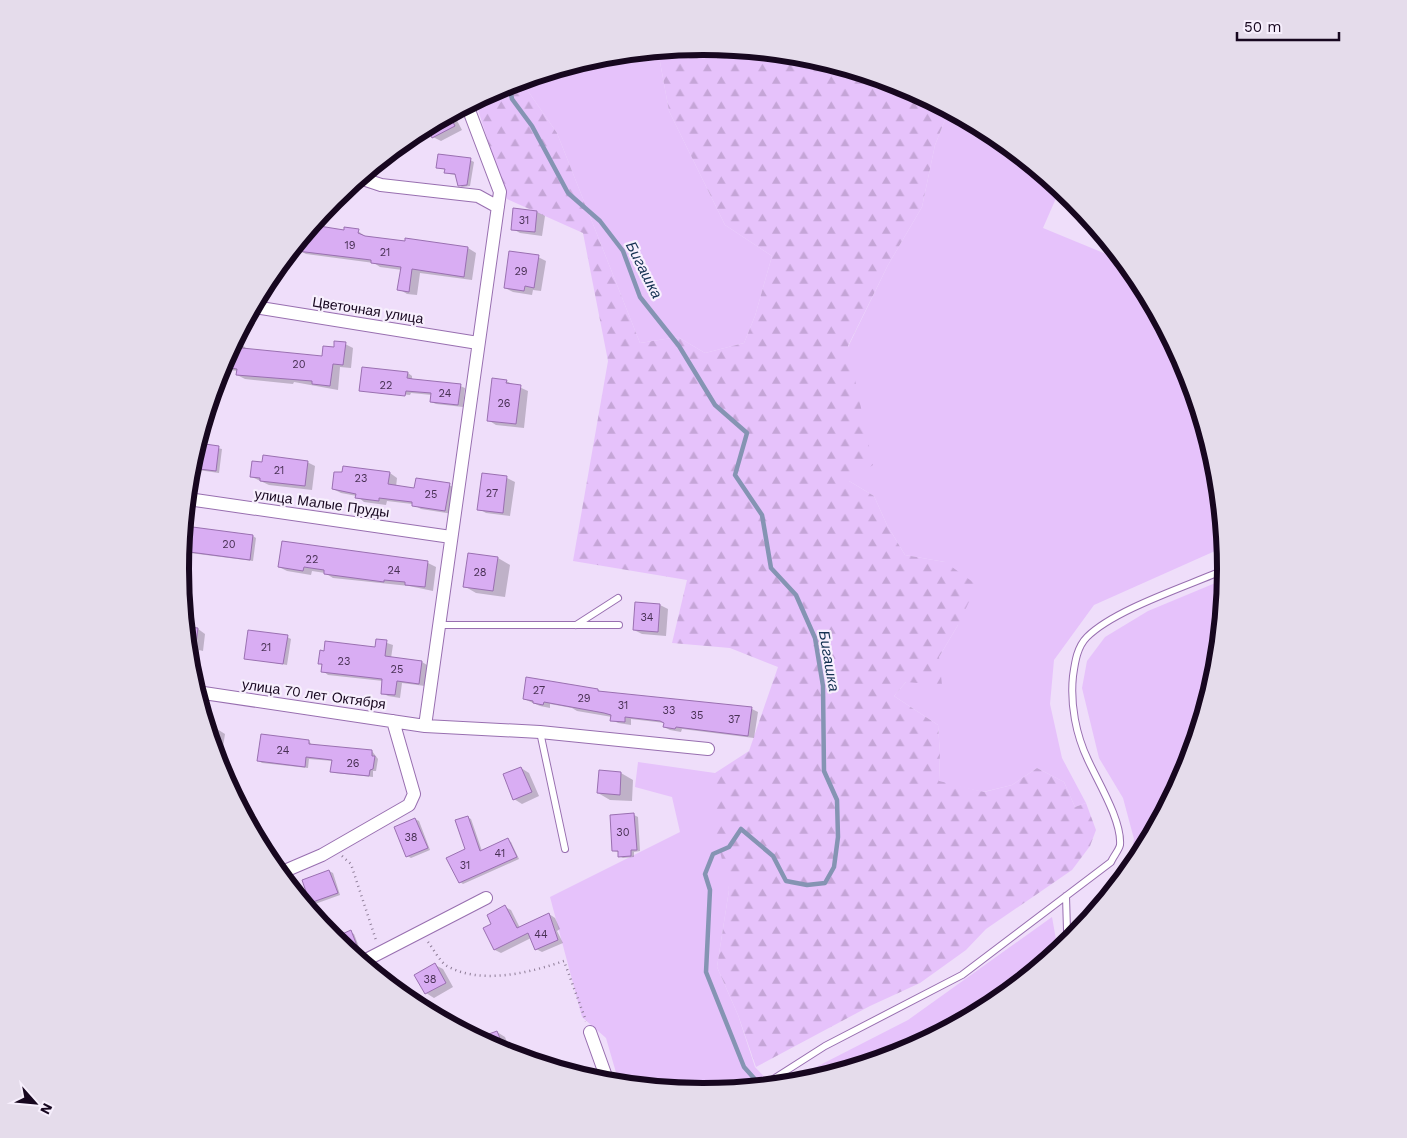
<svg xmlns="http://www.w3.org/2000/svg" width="1407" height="1138" font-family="'Work Sans',sans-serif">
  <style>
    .green { fill: #e6c2fb }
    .forest { fill: url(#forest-firs) }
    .shadow { fill: #0003 }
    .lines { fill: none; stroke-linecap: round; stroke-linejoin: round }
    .stream { stroke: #8594b3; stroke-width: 4.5 }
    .building { fill: #d9adf3; stroke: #9a70b1 }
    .lane-casing { stroke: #986fb0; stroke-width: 8 }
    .street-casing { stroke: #986fb0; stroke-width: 14 }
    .path { stroke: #8d7c96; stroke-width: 2.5; stroke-dasharray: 1 4; stroke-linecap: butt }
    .lane { stroke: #fff; stroke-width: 6 }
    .street { stroke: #fff; stroke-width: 12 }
    .labels { text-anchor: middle; stroke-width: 4.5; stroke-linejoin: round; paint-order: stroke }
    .number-label { font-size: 11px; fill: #483054 }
    .street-label { font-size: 14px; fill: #17071f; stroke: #f7effd }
    .water-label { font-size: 15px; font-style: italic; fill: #123050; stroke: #f7effd }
    .rim { fill: none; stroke: #17071f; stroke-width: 6 }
  </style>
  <defs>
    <pattern id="forest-firs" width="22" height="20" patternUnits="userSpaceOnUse" patternTransform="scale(1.25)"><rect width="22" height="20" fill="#e6c2fb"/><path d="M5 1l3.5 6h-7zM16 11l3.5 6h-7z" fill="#c5a5d7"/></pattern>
  </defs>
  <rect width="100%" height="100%" fill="#efdefa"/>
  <path class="green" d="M658 51 669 111 725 225 772 256 755 316 744 343 705 353 678 337 640 343 557 133 521 81 602 56Z
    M949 110 994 135 1060 189 1043 228 1123 261 1138 279 1187 369 1216 467 1224 547 1094 605 1054 660 1050 704 1062 758 1086 803 1075 807 1064 782 1037 768 1012 785 983 792 939 782 940 753 938 725 894 696 906 682 939 657 958 625 945 562 905 555 887 525 874 496 849 481 848 347 888 265 922 207 935 145Z
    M1225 579 1216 671 1186 769 1139 858 1130 860 1134 839 1123 798 1099 758 1082 688 1087 661 1105 637 1148 611Z
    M638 762 715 773 729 890 717 967 738 1015 755 1067 772 1085 703 1092 619 1083 606 1038 582 1017 550 897 680 832 672 797 635 787Z
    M1052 917 1058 951 994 1004 903 1052 805 1082 783 1084 908 1020Z"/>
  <path class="forest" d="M704 46 806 56 904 86 949 110 935 145 922 207 888 265 848 346 873 465 849 481 874 496 887 525 905 555 945 562 977 585 958 625 939 657 942 685 906 682 894 696 938 725 940 753 939 781 984 792 1012 785 1037 768 1064 782 1075 807 1086 803 1096 830 1090 846 1072 870 986 929 966 950 920 983 870 1006 756 1067 738 1015 717 967 729 890 713 821 715 773 749 751 778 667 730 648 672 643 687 580 573 561 608 361 583 233 507 199 475 101 504 86 521 81 557 133 640 343 678 337 705 353 744 343 755 316 772 256 725 225 669 111 658 51Z"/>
  <path class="shadow" d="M453 113 462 130 441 141 433 137 428 126Z
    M470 160 474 162 470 186 462 187 459 185 456 175 449 174 446 170 437 167Z
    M537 212 545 216 542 236 520 233 513 229Z
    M312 226 345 232 358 231 366 237 406 243V240L468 248 476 253 472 280 420 273 417 295 407 294 399 289 402 270 380 267 374 263 306 254 298 250 299 247 296 245Z
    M538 257 546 261 541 291 533 290 532 295 513 292 505 288Z
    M236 339 248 350 323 357 345 344 353 348 351 368 340 367 338 390 294 382 293 384 245 379 237 375 238 371 221 369Z
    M408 373 412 376V380L460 386 465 388 463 407 436 404 431 402 432 395 411 393 410 395 361 390Z
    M506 381 528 391 524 428 496 425 488 420Z
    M198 444 222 449 219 473 191 469Z
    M307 462 315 466 312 490 269 485 252 477Z
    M390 473 397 478 396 487 416 489 449 485 457 489 453 514 421 509 412 504 387 501 386 505 364 502 357 496 341 493 333 489Z
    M507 478 515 482 510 516 486 513 479 509Z
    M185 524 192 528 253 536 256 538 253 561 182 552Z
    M283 542 428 563 436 567 433 591 409 586 333 578 325 573 312 571 311 575 287 571 279 567Z
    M498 558 510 565 505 597 476 593 464 586Z
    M636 603 660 605 668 609 666 636 642 634 634 630Z
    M186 625 194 626 205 634 203 651 199 650 198 656 189 654Z
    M287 637 291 639 287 665 245 658Z
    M378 640 393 645 391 658 422 662 427 665 425 686 402 683 400 698 388 696 382 693 383 681 328 675 323 671V666L319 663 377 649Z
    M598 690 602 692 752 709 758 712 754 738 682 729 681 732 670 730 664 727 665 723 631 719V725L618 723 612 720V717L577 711 572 708 550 704V708L540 706 524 699Z
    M208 728 217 729 225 734 221 760 218 759Z
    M262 735 309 741 312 745 372 751 378 759 376 771H373V777L335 773 332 771 333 761 309 759 308 768 262 763 259 761Z
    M521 768 529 773 539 796 522 804 514 799Z
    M621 773 633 780 632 801 610 800 598 793Z
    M634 815 638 817 640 851 634 852V857L623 858 619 856V852L613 851Z
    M467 817 471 819 482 851 508 840 511 842 519 859 463 884 460 882 466 850Z
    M415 819 419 821 430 850 411 858 407 856Z
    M258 839 275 850 274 865 269 859Z
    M329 871 333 873 340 895 315 904 311 902Z
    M505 907 511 910 520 928 549 914 555 918 560 929 557 931 563 943 542 952 536 949 531 938 501 953 495 950 485 929 493 924Z
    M350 932 354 934 361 952 354 955Z
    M435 965 443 969 453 987 434 998 426 993Z
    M497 1032 505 1037 512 1055 480 1039Z"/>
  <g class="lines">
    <path class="stream" d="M509 84 512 99 532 126 568 193 600 221 623 251 640 297 679 346 715 405 747 433 735 475 762 515 771 568 796 595 815 638 823 686 824 771 837 800 838 837 834 867 825 883 807 885 786 881 773 856 741 829 729 847 713 854 705 874 710 890 706 972 744 1067 761 1086"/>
  </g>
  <path class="building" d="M449 115 455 126 432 138 427 127Z
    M438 154 471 158 467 185 458 186 455 174 444 173 445 169 436 168Z
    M513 208 537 211 535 232 511 230Z
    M313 225 344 230V227L359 229 358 233 365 236 405 241V238L468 247 464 277 412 269 409 292 397 290 401 267 371 263V260L297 251 298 243Z
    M509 251 539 255 534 288 525 286 524 291 504 288Z
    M243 327 242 348 322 356 323 346 334 347V341L346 342 343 365 333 364 330 386 312 384V381L236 375 237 369 222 367Z
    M362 367 408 372 407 378 413 379 461 384 458 405 430 402 431 393 406 391 405 396 359 391Z
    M492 378 507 380 506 383 521 385 516 424 487 421Z
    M198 443 219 446 216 471 191 468Z
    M263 455 308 461 305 486 260 481V478L250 477 252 461 262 462Z
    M343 466 390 472 388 484 414 488 416 478 450 483 445 511 412 506V502L379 498V501L355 498 356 494 332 489 334 472H342Z
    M482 473 507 476 503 513 477 510Z
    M185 526 253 535 250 560 182 551Z
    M282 541 428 561 425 587 405 585V582L384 580V582L324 574V570L304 567 303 571 278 567Z
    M468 553 498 557 493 591 463 587Z
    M635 602 660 604 658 632 633 630Z
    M186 627 198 628 194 659H190Z
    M248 630 288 635 283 664 244 659Z
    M376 639 387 640 385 656 422 661 419 684 397 681 395 695 381 694 382 679 321 672 322 664H318L320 650 324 651 325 641 375 647Z
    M526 677 598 689V691L752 707 748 736 676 727 675 729 663 727 664 723 660 721 625 717V722L610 721 611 715 604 713 544 702 543 705 533 703V701L523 699Z
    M261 734 309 740V744L372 750V756H375L373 769 370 770 369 776 330 772 332 760 306 757 305 767 257 761Z
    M521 767 532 792 513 800 503 774Z
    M599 770 621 772 620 795 597 793Z
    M634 813 637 850H631V856L618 857V851H612L610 815Z
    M468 816 480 851 508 838 517 857 459 883 446 858 465 849 455 820Z
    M415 818 428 848 406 857 394 827Z
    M329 870 338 893 310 903 302 880Z
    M505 905 517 928 549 913 558 940 535 950 528 933 494 950 483 928 491 924 487 915Z
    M351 930 360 954 356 957 333 938Z
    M435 963 446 983 425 994 414 975Z
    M497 1031 506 1053 478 1038Z"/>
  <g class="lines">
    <g class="lane-casing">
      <path id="lane" d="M439 625H619
        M576 625 618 598
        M540 732 565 849
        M1066 896 1067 931 1070 941
        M764 1085 825 1046 962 975 1111 862C1113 857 1119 850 1120 845 1122 821 1098 782 1088 760 1076 735 1070 704 1073 676 1075 662 1077 647 1087 637 1115 609 1188 586 1226 569"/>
    </g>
    <g class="street-casing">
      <path id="street" d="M360 178 381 185 478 196 498 207
        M254 307 478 343
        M188 499 451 537
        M197 692 425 726 540 732 708 749
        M425 726 500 192 467 105
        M280 873 322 855 409 805 414 794 393 721
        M362 962 486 898
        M590 1032 608 1082"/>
    </g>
    <path class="path" d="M342 856 351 864 376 940
      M428 942C433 948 440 962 447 966 481 985 529 973 564 961L586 1021"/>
    <use href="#lane" class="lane"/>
    <use href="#street" class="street"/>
  </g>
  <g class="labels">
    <g class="number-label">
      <text x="524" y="224">31</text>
      <text x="350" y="249">19</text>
      <text x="385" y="256">21</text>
      <text x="521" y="275">29</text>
      <text x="299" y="368">20</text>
      <text x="386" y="389">22</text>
      <text x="445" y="397">24</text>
      <text x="504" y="407">26</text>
      <text x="279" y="474">21</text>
      <text x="361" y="482">23</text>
      <text x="492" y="497">27</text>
      <text x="431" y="498">25</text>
      <text x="229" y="548">20</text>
      <text x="312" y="563">22</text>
      <text x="394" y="574">24</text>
      <text x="480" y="576">28</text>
      <text x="647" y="621">34</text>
      <text x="266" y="651">21</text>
      <text x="344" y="665">23</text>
      <text x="397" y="673">25</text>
      <text x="539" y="694">27</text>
      <text x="584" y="702">29</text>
      <text x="623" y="709">31</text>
      <text x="669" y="714">33</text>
      <text x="697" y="719">35</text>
      <text x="734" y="723">37</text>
      <text x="283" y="754">24</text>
      <text x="353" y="767">26</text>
      <text x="623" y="836">30</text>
      <text x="411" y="841">38</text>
      <text x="500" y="857">41</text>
      <text x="465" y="869">31</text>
      <text x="541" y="938">44</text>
      <text x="430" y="983">38</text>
    </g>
    <g class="street-label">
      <text transform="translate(368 310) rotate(9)" y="5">Цветочная улица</text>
      <text transform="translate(322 503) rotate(8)" y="5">улица Малые Пруды</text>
      <text transform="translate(314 694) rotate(8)" y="5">улица 70 лет Октября</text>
    </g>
    <g class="water-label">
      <text transform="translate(644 270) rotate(63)" y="5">Бигашка</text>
      <text transform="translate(829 661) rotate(80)" y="5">Бигашка</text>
    </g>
  </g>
  <path d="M0 0H1407V1138H0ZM189 569a514 514 0 1 1 1028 0a514 514 0 1 1-1028 0Z" fill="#e5dceb" fill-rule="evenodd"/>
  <path class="rim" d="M189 569a514 514 0 1 1 1028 0a514 514 0 1 1-1028 0Z"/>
  <g transform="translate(35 1103) rotate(117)" stroke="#f7effd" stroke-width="4" paint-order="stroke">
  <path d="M0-4L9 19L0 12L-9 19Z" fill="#17071f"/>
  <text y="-8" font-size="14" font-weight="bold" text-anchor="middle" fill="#17071f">N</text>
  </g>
  <path d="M1237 32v8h102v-8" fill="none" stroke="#17071f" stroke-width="2.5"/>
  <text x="1244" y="32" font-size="15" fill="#17071f" stroke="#f7effd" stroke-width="4" paint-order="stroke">50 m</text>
</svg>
